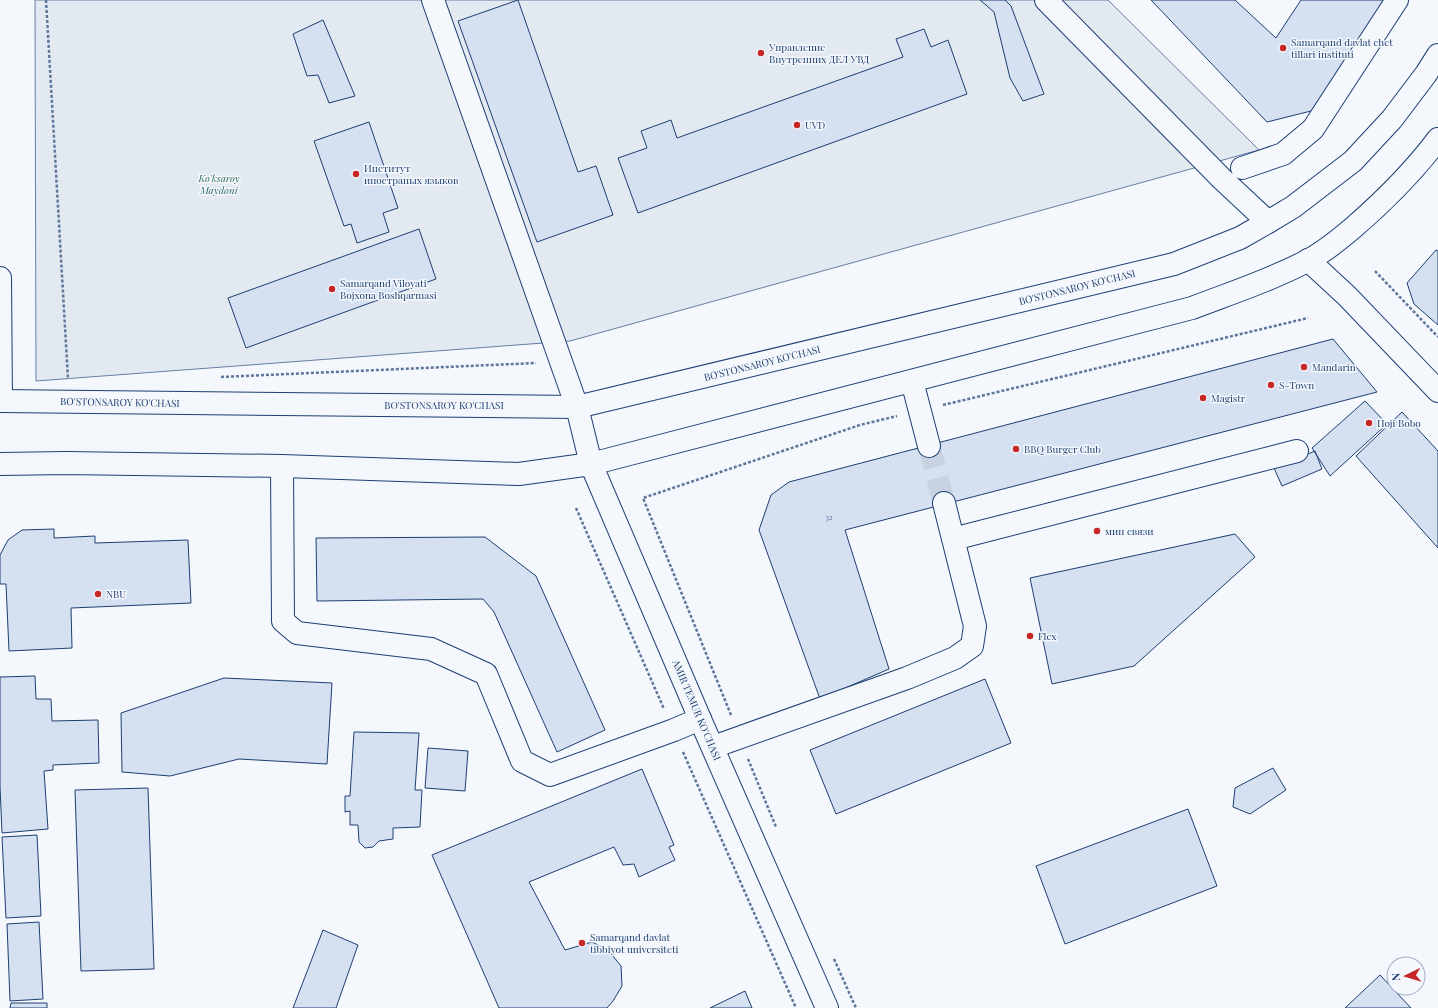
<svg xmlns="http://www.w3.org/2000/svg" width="1438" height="1008" font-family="'Playfair Display',serif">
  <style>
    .green { fill: #e3e9f0; stroke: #687fa3 }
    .building { fill: #d5e0f0; stroke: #1d3f73 }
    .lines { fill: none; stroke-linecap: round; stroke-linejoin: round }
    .minor-tunnel { stroke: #c9d2e0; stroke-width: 22; stroke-dasharray: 22 11; stroke-linecap: butt }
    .minor-casing { stroke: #1d3f73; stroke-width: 24 }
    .major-casing { stroke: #1d3f73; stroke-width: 24 }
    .path { stroke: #5e769c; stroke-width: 2.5; stroke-dasharray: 3 2; stroke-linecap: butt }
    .minor { stroke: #f4f7fb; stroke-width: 22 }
    .major { stroke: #f4f7fb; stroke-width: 22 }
    .poi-dot { fill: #c62828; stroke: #f4f7fb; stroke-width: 1.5 }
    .labels { text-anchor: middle; stroke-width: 3; stroke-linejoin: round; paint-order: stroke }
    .number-label { font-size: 8px; fill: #4b6792 }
    .poi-label { font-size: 10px; fill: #1d3f73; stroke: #f4f7fb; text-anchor: start }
    .park-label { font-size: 10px; font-style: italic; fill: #2c6c60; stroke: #f4f7fb }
    .street-label { font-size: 10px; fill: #1d3f73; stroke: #f4f7fb }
  </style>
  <rect width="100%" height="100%" fill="#f4f7fb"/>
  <path class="green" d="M35 0H1108L1259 150 570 341 36 381Z"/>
  <path class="building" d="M518 0 578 172 596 166 613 215 537 242 458 21Z
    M980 0H1005L1011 6 1044 94 1023 101 1010 78 994 12Z
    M1151 0H1235L1276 38 1301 0H1384L1326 96 1315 110 1267 122Z
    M323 20 355 96 329 103 318 75 307 76 293 34Z
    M924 29 931 47 948 40 967 94 638 213 618 158 647 148 641 131 671 120 677 138 903 57 896 39Z
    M369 122 398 208 383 213 389 232 357 243 351 224 344 226 314 141Z
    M419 229 436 279 246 348 228 298Z
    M1436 250 1438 251V325L1414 304 1407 283Z
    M1333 339 1377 392 845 530 889 669 820 699 759 530 771 495 789 482Z
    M1365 401 1387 424 1330 476 1312 448Z
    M1402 412 1438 451V548L1356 456Z
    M1315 451 1322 469 1282 486 1274 468Z
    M54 529V538L95 536V543L188 540 191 603 71 608 72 648 9 651 6 584H0V555L8 540 22 530Z
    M1235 534 1255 557 1134 666 1052 684 1030 578Z
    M485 537 536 576 605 730 557 752 494 612 483 599 317 601 316 538Z
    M35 676 36 699H51L52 721 98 720 99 763 53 765V770L44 771 48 829 2 833 0 786V677Z
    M224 678 332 683 327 764 239 759 170 776 122 772 121 713Z
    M985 679 1011 743 836 814 810 750Z
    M354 732 419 733 415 790H422L420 827 393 828V839L379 841 373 847 365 848 359 842 358 825H350V811L345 812V796H350Z
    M428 748 468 751 465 791 425 788Z
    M1273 768 1286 790 1250 814 1233 807 1235 788Z
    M642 769 674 845 669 847 675 860 639 877 634 864 623 865 614 847 529 882 565 950 592 942 608 950 621 966 622 986 613 1001 607 1008H499L432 855Z
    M148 788 154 969 81 971 75 790Z
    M1188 809 1217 886 1065 944 1036 866Z
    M37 835 41 916 6 918 2 837Z
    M39 922 43 999 10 1001 7 924Z
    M323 930 358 945 336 1008H293Z
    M1380 975 1411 1008H1345Z
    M745 991 752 1008H710Z
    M11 1003H47V1008H10Z"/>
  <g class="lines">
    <path class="minor-tunnel" d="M929 446 944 503"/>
    <g class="minor-casing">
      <path id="minor" d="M433 0 577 407
        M1046 0 1222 179 1268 222
        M1242 168 1283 154 1313 129 1397 0
        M1308 260 1347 296 1438 391
        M0 278 1 401
        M912 381 929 446
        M282 466 283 621 297 633 431 649 486 674 522 761 550 775 674 730 700 719
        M953 539 1297 451
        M713 747 907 678 955 658 972 646 975 626 944 503"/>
    </g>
    <g class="major-casing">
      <path id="major" d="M0 401 577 407 1174 264 1240 238 1268 222 1293 207 1353 161 1392 119 1426 74 1438 55
        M577 407 591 464 700 719 827 1008
        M0 464 66 463 282 466 519 474 591 464 1192 308C1231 293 1271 280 1307 261 1324 252 1340 239 1354 227 1385 200 1414 171 1438 139"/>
    </g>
    <path class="path" d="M46 0 68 379
      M1375 271 1438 337
      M221 377 536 363
      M943 405 1308 318
      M576 508 664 709
      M731 715 643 498 860 425 897 416
      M683 752 796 1008
      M748 759 776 827
      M834 959 856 1008"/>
    <use href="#minor" class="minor"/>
    <use href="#major" class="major"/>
  </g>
  <g class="poi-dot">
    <circle cx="1283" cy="48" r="4"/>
    <circle cx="761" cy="53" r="4"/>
    <circle cx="797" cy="125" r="4"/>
    <circle cx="356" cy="174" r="4"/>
    <circle cx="332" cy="289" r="4"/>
    <circle cx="1304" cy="367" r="4"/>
    <circle cx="1271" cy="385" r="4"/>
    <circle cx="1203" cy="398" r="4"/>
    <circle cx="1369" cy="423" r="4"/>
    <circle cx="1016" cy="449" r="4"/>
    <circle cx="1097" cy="531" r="4"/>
    <circle cx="98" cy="594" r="4"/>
    <circle cx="1030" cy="636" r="4"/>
    <circle cx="582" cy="943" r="4"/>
  </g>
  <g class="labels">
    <g class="number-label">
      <text x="829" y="520">32</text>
    </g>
    <g class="poi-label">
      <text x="1291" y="46">Samarqand davlat chet<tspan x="1291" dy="12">tillari instituti</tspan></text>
      <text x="769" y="51">Управление<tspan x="769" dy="12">Внутренних ДЕЛ УВД</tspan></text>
      <text x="805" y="129">UVD</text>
      <text x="364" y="172">Институт<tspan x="364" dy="12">иностраных языков</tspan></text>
      <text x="340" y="287">Samarqand Viloyati<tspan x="340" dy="12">Bojxona Boshqarmasi</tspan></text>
      <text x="1312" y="371">Mandarin</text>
      <text x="1279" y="389">S-Town</text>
      <text x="1211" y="402">Magistr</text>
      <text x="1377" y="427">Hoji Bobo</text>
      <text x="1024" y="453">BBQ Burger Club</text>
      <text x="1105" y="535">мин связи</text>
      <text x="106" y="598">NBU</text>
      <text x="1038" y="640">Flex</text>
      <text x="590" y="941">Samarqand davlat<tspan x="590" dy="12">tibbiyot universiteti</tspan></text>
    </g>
    <g class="park-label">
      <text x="219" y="182">Ko'ksaroy<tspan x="219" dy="12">Maydoni</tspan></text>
    </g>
    <g class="street-label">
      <text transform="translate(1077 287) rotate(-14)" y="4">BO'STONSAROY KO'CHASI</text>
      <text transform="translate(762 363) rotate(-14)" y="4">BO'STONSAROY KO'CHASI</text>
      <text transform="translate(120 402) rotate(1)" y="4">BO'STONSAROY KO'CHASI</text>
      <text x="444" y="409">BO'STONSAROY KO'CHASI</text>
      <text transform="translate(697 710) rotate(67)" y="4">AMIR TEMUR KO'CHASI</text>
    </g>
  </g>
  <g transform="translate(1406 976) rotate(265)"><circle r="19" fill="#f4f7fb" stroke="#9eadc5"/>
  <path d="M0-3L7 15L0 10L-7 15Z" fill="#c62828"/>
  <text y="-6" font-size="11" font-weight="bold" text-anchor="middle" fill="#1d3f73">N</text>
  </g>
</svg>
